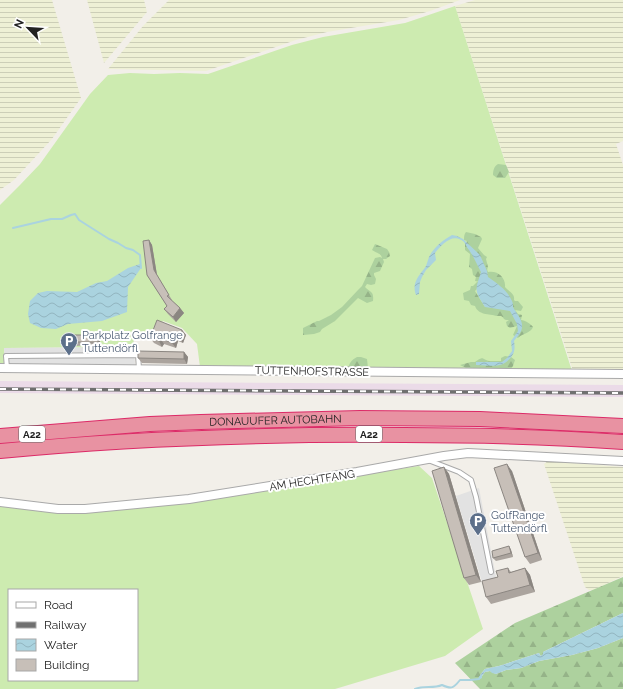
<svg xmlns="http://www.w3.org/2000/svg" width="623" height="689" font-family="Raleway,sans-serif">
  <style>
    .railway { fill: #ebdbe8 }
    .farmland { fill: url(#farmland-rules) }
    .grass { fill: #cdebb0; fill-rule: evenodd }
    .forest { fill: url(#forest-firs) }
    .parking { fill: #e2e2e2 }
    .water { fill: url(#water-waves) }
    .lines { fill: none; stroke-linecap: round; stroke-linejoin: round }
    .stream { stroke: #aad3df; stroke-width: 2 }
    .lane-casing { stroke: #a9a9a9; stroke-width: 6 }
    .street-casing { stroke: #a9a9a9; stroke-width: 10 }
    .highway-casing { stroke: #dc2a67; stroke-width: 16 }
    .lane { stroke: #fff; stroke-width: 4 }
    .street { stroke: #fff; stroke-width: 8 }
    .highway { stroke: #e892a2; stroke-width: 14 }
    .rail-casing { stroke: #707070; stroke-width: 3.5 }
    .rail { stroke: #fff; stroke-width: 2; stroke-dasharray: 6; stroke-linecap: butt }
    .wall { fill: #aba49e }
    .shaded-wall { fill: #8b8681 }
    .building { fill: #c7bfb8; stroke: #8b8681 }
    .labels { text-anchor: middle; stroke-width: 4; stroke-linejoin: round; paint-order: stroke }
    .shield { fill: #fff; stroke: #646464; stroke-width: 1 }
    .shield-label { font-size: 10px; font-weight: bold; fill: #222 }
    .service-label { font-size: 11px; fill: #4e5e75; stroke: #fff; text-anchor: start }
    .street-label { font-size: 11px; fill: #222; stroke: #fff }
  </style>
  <defs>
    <pattern id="farmland-rules" width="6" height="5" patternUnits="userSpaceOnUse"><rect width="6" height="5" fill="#eef0d5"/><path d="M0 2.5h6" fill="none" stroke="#ccceb7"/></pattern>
    <pattern id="forest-firs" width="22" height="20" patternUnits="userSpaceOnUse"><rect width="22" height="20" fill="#add19e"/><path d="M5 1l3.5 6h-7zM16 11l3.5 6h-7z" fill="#95b388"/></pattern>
    <pattern id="water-waves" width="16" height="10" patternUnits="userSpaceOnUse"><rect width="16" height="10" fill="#aad3df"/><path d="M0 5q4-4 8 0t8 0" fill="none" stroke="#92b5bf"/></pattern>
  </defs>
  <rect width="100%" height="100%" fill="#f2efe9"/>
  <path class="railway" d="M0 381 623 385V397L0 393Z"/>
  <path class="farmland" d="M0 0H52L81 98 52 139 14 180 0 190Z
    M87 0H144L147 12 104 63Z
    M169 0H460L430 11 399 20 327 32 296 40 206 71 108 69 143 26Z
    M475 0H623V141L616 144 623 165V370L573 371 455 6Z
    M548 461 623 467V576L593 590H589L585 587 544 464Z"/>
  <path class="grass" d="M455 6 572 371 200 367 197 344 182 328 163 321 154 332H133L134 347 4 348 5 364H0V205L20 185 40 164 90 94 108 75 130 73 154 74 180 73 208 74 292 45 323 37 405 23 414 20Z
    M419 466 432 478 483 629 445 656 335 689H0V504L44 510 245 493ZM9 590H137V680H9Z"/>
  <path class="forest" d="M498 164 506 165 509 172 505 178H497L493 175C493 171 494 166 498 164Z
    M466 232 475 234 481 237 482 239 478 248 484 255 487 257 486 259 488 267C487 269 487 270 488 272 498 270 506 278 505 287 509 292 515 293 514 300L515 301H518L523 307 521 311 515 310 518 314 522 315 521 320C525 320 531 324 533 327 531 333 523 333 518 338L513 335 517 326 510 328 507 326 506 322 509 320C502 320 505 318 501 316 500 316 498 316 497 316 489 314 478 315 475 306L471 305 469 301 464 300 463 293 470 290 471 286H473L477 282H479L477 289 475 291 485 307 480 282 475 281 476 277 473 275 472 269 469 267 470 254 465 250V244L467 241 464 240C464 237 464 234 466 232Z
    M375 244 387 249 389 252 390 256 386 259H383L384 262 380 271 374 273V275L376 279 375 284 371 285 367 284 365 287C371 293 374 291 373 301L367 303 358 298 335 321 322 329 320 332 314 334 303 335V328L317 321H319L331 315 342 307 358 290 362 286 375 258 380 257 382 258C381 253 376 253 372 250Z
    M505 356 511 357 515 360 513 366 510 370H470L460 365 471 362H475C485 355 481 360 490 361 494 361 497 361 501 361V358Z
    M357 357H361L367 359 368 368 366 371 348 368C350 363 351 360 357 357Z
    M623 577V613L543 652 544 654 541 656 540 655 539 653 499 666 485 669 480 675 482 676 485 672 490 671 496 674 506 670 521 668 539 661 572 655 598 648 623 638V689H480L455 663 515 623Z"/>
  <path class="parking" d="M134 347 135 365 5 364 4 348Z
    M479 488 496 577 482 582 456 496Z"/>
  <path class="water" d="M452 235 457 236 463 239 480 255 487 271 488 277C498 284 507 290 512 301 513 303 513 305 513 307 516 313 523 320 522 327 522 332 517 337 514 341 515 347 515 351 512 356 502 370 491 365 476 365V362H502L507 358 512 351 511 341 518 331 517 324 510 311 485 307C474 290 475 291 481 272 477 265 474 257 469 250 467 248 466 245 464 242 453 232 442 244 435 253L436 260 426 270 422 277 420 282 419 294 416 295C411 282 420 275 426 266 427 263 428 260 429 257 434 247 443 240 452 235Z
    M140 264 141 268 128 287 127 312 102 321 68 324 56 329 41 328 30 323 28 314 30 301 38 293 47 291 77 292 96 283 107 281 128 268Z
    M623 613V638L598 648 572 655 539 661 521 668 506 670 496 674 492 673 490 671 485 672 482 676V678L480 679H479L480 675 485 669 499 666 539 653 540 655 541 656 543 654V652Z"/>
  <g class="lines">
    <path class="stream" d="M13 228 51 219H62L71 215 75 214 79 220 90 227 109 239 118 243 126 248 133 250 140 255 141 268
      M415 689C424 685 433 689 442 685 451 689 453 689 460 680H470L479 679 480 677"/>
    <g class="lane-casing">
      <path id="lane" d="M7 368 6 356 138 355 139 369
        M428 460 459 472 471 480 476 497 491 572"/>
    </g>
    <g class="street-casing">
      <path id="street" d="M0 368 623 374
        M0 502 58 509H85L189 499 357 472 444 456 468 453 623 461"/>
    </g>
    <g class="highway-casing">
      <g id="highway">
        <path id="s1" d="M0 436 150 424 201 422 360 418 480 419 623 426"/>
        <path d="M0 451C134 438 269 434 404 435 477 435 550 437 623 442"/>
      </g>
    </g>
    <use href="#lane" class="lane"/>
    <use href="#street" class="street"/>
    <use href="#highway" class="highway"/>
    <g class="rail-casing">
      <path id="rail" d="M0 389 623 393"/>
    </g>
    <use href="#rail" class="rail"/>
  </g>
  <path class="wall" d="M149 240 152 245 157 275 172 300H171L180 308 184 313 176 322 168 314 164 309 167 306 147 275Z
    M182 330 186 335 183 343 178 341 176 348 164 344 162 347 154 343 150 338Z
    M98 335 100 338V345L73 346 70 342Z
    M184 352 188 357 187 364 142 363 138 358Z
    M444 467 449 474 481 582 469 585 464 578Z
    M512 471 542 560 530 564 525 557Z
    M509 546 511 550 513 557 496 561 493 558Z
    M508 568 511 572 525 568 530 575 535 592 491 604 486 597 498 577Z"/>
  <path class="shaded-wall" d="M149 240 152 245 157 275 172 300 154 270Z
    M180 308 184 313 176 322 173 317Z
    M182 330 186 335 183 343 179 338Z
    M98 335 100 338V345L98 342Z
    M175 336 178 341 176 348 172 343Z
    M160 338 164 344 162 347 159 341Z
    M184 352 188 357 187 364 184 359Z
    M507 464 512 471 542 560 538 553Z
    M444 467 449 474 481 582 476 575Z
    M509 546 511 550 513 557 511 553Z
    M525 568 530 575 535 592 530 585Z"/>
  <path class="building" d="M149 240 154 270 169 295 167 296 180 308 173 317 164 309 167 306 147 275 143 241Z
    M157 320 182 330 179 338 175 336 172 343 160 338 159 341 150 338Z
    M70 335H98V342H70Z
    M138 351 184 352V359L138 358Z
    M507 464 538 553 525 557 494 468Z
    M444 467 476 575 464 578 432 471Z
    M509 546 511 553 493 558 492 551Z
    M508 568 509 573 525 568 530 585 486 597 482 581 498 577 496 571Z"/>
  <defs>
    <g id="parking-pin" transform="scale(0.9)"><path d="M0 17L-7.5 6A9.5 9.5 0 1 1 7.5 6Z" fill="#5c6f8a" stroke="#fff"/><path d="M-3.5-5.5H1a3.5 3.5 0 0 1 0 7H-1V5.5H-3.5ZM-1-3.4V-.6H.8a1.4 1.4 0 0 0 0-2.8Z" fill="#fff"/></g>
  </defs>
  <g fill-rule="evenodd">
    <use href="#parking-pin" x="69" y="341"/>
    <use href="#parking-pin" x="478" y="521"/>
  </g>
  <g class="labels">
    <g class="shield">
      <rect x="19" y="426" width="26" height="16" rx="3"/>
      <rect x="356" y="426" width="26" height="16" rx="3"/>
    </g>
    <g class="shield-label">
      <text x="32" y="438">A22</text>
      <text x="369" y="438">A22</text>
    </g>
    <g class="service-label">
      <text x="82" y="339">Parkplatz Golfrange<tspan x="82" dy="13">Tuttendörfl</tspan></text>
      <text x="491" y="519">GolfRange<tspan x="491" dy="13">Tuttendörfl</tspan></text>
    </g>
    <g class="street-label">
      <text transform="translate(312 371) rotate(1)" y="4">TUTTENHOFSTRASSE</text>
      <text dy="4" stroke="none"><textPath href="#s1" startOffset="276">DONAUUFER AUTOBAHN</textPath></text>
      <text transform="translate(312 480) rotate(-9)" y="4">AM HECHTFANG</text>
    </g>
  </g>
  <rect x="8" y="589" width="130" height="92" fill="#ffffff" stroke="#a7a7a7"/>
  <rect x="16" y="602" width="20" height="6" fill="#ffffff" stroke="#a7a7a7"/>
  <text x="44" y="609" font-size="12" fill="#222222">Road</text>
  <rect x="16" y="622" width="20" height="6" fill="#707070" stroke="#a7a7a7"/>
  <text x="44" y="629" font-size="12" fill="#222222">Railway</text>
  <rect x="16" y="639" width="20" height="12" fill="url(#water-waves)" stroke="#a7a7a7"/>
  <text x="44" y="649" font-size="12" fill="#222222">Water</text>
  <rect x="16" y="659" width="20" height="12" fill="#c7bfb8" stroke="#a7a7a7"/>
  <text x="44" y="669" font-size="12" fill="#222222">Building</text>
  <g transform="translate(28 28) rotate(295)" stroke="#ffffff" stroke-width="3" paint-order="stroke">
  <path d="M0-3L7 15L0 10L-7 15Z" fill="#222222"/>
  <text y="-6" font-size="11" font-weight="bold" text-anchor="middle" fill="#222222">N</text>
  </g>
</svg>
